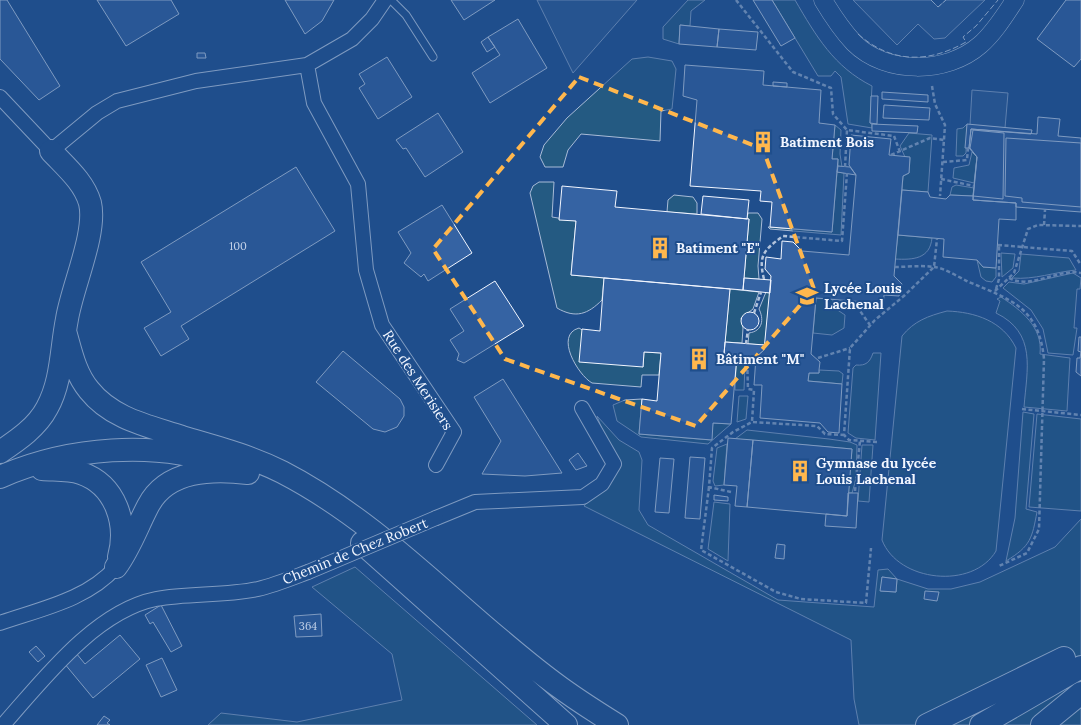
<svg xmlns="http://www.w3.org/2000/svg" width="1081" height="725" font-family="Lora,serif">
  <style>
    .green { fill: #245a82; stroke: #a8bbd7; fill-rule: evenodd }
    .parking { fill: #305b95; stroke: #a8bbd7 }
    .building { fill: #3563a3; stroke: #f2f6ff }
    .lines { fill: none; stroke-linecap: round; stroke-linejoin: round }
    .service-casing { stroke: #f2f6ff; stroke-width: 9 }
    .minor-casing { stroke: #f2f6ff; stroke-width: 16 }
    .tertiary-casing { stroke: #f2f6ff; stroke-width: 19 }
    .trunk-casing { stroke: #f2f6ff; stroke-width: 24 }
    .path { stroke: #b3c4dc; stroke-width: 2.5; stroke-dasharray: 4 2.5; stroke-linecap: butt }
    .service { stroke: #1f4e8c; stroke-width: 7 }
    .minor { stroke: #1f4e8c; stroke-width: 14 }
    .tertiary { stroke: #1f4e8c; stroke-width: 18 }
    .trunk { stroke: #1f4e8c; stroke-width: 22 }
    .minor-bridge-casing { stroke: #f2f6ff; stroke-width: 16; stroke-linecap: butt }
    .minor-bridge { stroke: #1f4e8c; stroke-width: 14 }
    .fence { stroke: #f2f6ff; stroke-width: 1; stroke-dasharray: 6 2.5; stroke-linecap: butt }
    .marked { fill: none; stroke: #ffb74d; stroke-width: 4; stroke-dasharray: 10 6; stroke-linejoin: round }
    .labels { text-anchor: middle; stroke-width: 4; stroke-linejoin: round; paint-order: stroke }
    .number-label { font-size: 11px; fill: #c3d1e8 }
    .poi-label { font-size: 14px; font-weight: bold; fill: #f2f6ff; stroke: #1f4e8c; text-anchor: start }
    .street-label { font-size: 14px; fill: #f2f6ff; stroke: #1f4e8c }
  </style>
  <rect width="100%" height="100%" fill="#1f4e8c"/>
  <path class="green" d="M688 0H705L691 11 690 26 680 25 679 44 663 39V27Z
    M772 0H795C816 36 834 67 872 86L870 123 872 124V128L848 124 841 77 835 71 831 76H818Z
    M648 57 672 61 676 69 672 109 661 111 660 141 581 134 568 150 563 167H545L540 157 544 145 567 118 632 59Z
    M967 124 966 153 963 156H956L957 129 963 128Z
    M835 125 841 130 840 154 842 167 838 166V159H832Z
    M909 133 932 135 928 192 902 190 903 176 909 173 910 158 905 157 900 146Z
    M972 152 977 157 974 183 953 178 954 168 969 165Z
    M837 172 844 173 841 235 770 229 768 227 832 232Z
    M539 182H554L552 217 576 221 571 275 604 278 602 300C588 314 576 319 557 308L530 193 533 186Z
    M956 185 974 188 973 196 950 195 952 187Z
    M674 195 693 197 697 203V214L667 212 668 200Z
    M748 213H758L762 219 758 266 759 279 744 278 749 219H747Z
    M898 235 932 238C930 259 913 260 895 259Z
    M1001 253 1015 254 1013 268 1002 277Z
    M1021 254 1069 258 1076 270C1055 272 1034 280 1012 278L1019 271Z
    M977 260 983 267 996 268V277L992 282 986 281 981 277Z
    M1073 273 1081 278 1080 289H1077L1074 328H1077L1073 355 1048 353 1043 329 1031 310 1003 288 1009 282 1024 284Z
    M730 289 759 292 753 309 741 318 743 328 742 343 725 342Z
    M766 292 770 293 765 345 748 344 749 333C763 331 764 319 759 309Z
    M1001 297C1021 310 1043 327 1040 354L1070 358 1067 411 1024 407C1027 369 1037 333 996 313L1000 301 997 299Z
    M816 298 833 299V307L845 315 844 328 832 335 813 333Z
    M947 311C975 312 1003 321 1016 348L996 551C973 590 898 582 882 540L902 336C914 321 928 316 947 311Z
    M579 328 643 367 644 352 661 353 659 375H642L641 387 592 383C578 375 554 335 579 328Z
    M873 353H881L875 440 856 438 848 433 853 368 856 365C866 366 870 362 873 353Z
    M736 365H745L744 390H735Z
    M819 370 839 371 843 374 842 384 808 381 809 373H819Z
    M739 396H748L746 419 737 422Z
    M642 399 639 434 711 440 713 423 731 424 708 444 641 437 617 421 613 405 625 400Z
    M1023 412 1034 414 1026 509 1037 512C1032 538 1031 546 1006 561L1015 518Z
    M1037 414 1081 419V511L1029 507Z
    M597 416 619 440 639 452 642 460 639 510 648 525 778 600 874 607 878 570 888 569 897 579 928 589H951L980 582 1055 547 1081 519V725H859L854 699 851 640 584 506 616 466ZM882 577 897 579 896 592 881 591Z
    M747 430 829 439 850 442 857 445 856 479 852 493H848L852 449 735 439Z
    M727 444 724 485 715 486 713 481 717 448Z
    M862 445H873L869 502 858 501Z
    M714 502 730 504 728 561 708 549Z
    M355 567 537 725H208L221 713 297 722 402 700 392 654 312 587Z"/>
  <path class="parking" d="M537 0H637L573 73Z
    M853 0H931L938 7 946 0H985L945 38 934 39 918 24 897 45Z
    M972 90 1008 93 1005 128 970 125Z"/>
  <path class="building" d="M0 0H7L60 86 39 100 0 59Z
    M97 0H171L179 14 126 46Z
    M285 0H334L322 21 305 34Z
    M451 0H495L464 20Z
    M753 0H772L795 38 781 46Z
    M1066 0H1081V59L1074 67 1037 39Z
    M518 19 547 68 490 103 472 73 500 55 488 37Z
    M680 25 719 29 717 47 679 44Z
    M719 29 758 32 756 50 717 47Z
    M488 37 495 47 487 52 481 42Z
    M197 53H205L206 58H197Z
    M387 57 412 97 378 119 359 88 365 84 359 74Z
    M685 65 764 71 763 85 821 90 819 123 835 125 832 159H838L832 232 770 227 772 202 760 201 761 191 690 186 697 100 683 96Z
    M773 82 787 83V87L773 86Z
    M882 92 928 95V102L882 99Z
    M871 96H878L877 124 870 123Z
    M884 105 930 108 929 120 883 118Z
    M438 113 463 152 425 177 406 148 403 149 396 140Z
    M1038 117 1060 119 1058 136 1081 138V212L1016 207V203L973 200 977 157 969 148 971 129 1037 134Z
    M872 124 918 126 917 133 872 131Z
    M967 124 1032 130 1031 134 971 129 969 148H965Z
    M973 130 1004 133 1003 199 973 196 977 157 970 148Z
    M851 135 891 139 889 155 910 157 909 173 903 176 894 276 902 284 899 296 884 295 883 310H872L864 302 816 298 811 354 820 362 819 370V373H809L808 381 842 384 839 433 828 432 820 423 760 418 762 385H754L756 357 764 350 771 276 765 269 766 257 781 259 782 241 793 242 802 251 849 255 856 175 849 165Z
    M1006 138 1081 143V207L1022 202V198L1005 196Z
    M838 166 850 167 856 175 837 172Z
    M296 167 335 231 181 326 189 339 161 356 144 328 171 312 141 262Z
    M562 186 617 191 615 207 749 219 743 290 571 275 576 221 559 220Z
    M902 190 928 192 930 197 946 199 950 195 973 196V200L1016 203V220L999 219 996 268 983 267 977 260 943 257 944 239 898 235Z
    M703 196 749 200 747 219 701 214Z
    M442 205 472 253 428 281 424 274 421 277 404 263 411 253 398 232Z
    M604 278 730 289 724 354 737 356 731 424 713 423 712 440 639 434 642 399 657 401 661 353 644 352 643 367 579 362 582 329 600 331Z
    M744 278 771 280 770 293 743 290Z
    M495 281 524 326 464 363 457 360 459 354 450 340 464 331 450 309Z
    M741 321a9 9 0 1 1 18 0a9 9 0 1 1-18 0Z
    M1079 337H1081V376L1076 372 1077 358H1080L1081 352 1078 351Z
    M725 342 765 345 764 350 756 357 724 354Z
    M343 351 400 399 404 407V416L397 427 385 432 373 429 316 382Z
    M503 379 562 473 525 476 482 474 501 441 474 397Z
    M728 438 753 440 747 507 735 506 737 486 724 485Z
    M753 440 852 449 847 516 747 507Z
    M578 453 587 466 576 470 569 460Z
    M690 457 705 458 700 519 685 518Z
    M660 458 674 459 669 513 655 512Z
    M848 493H858L856 528 825 526 826 514 847 516Z
    M714 495 728 497V501L714 500Z
    M777 544 785 545 784 559 775 558Z
    M882 577 897 579 896 592 880 591Z
    M925 591 939 592 937 601 924 599Z
    M161 605 182 646 171 652 153 622 150 624 145 615Z
    M321 614 322 636 296 637 294 616Z
    M120 635 140 659 93 698 64 663 76 653 85 664Z
    M36 646 45 656 38 662 29 652Z
    M162 658 177 690 161 697 146 665Z
    M104 716 110 720 107 723 110 725H97Z"/>
  <g class="lines">
    <g class="service-casing">
      <path id="service" d="M391 0 406 15 433 57"/>
    </g>
    <g class="minor-casing">
      <path id="minor" d="M307 65 314 103 358 184 366 270 382 325 454 432 436 465
        M0 97 51 151 97 113 117 101 196 81 307 65 352 39 372 19 385 0
        M436 518 475 502 583 497 602 484 614 464 582 408
        M0 623C40 609 87 600 116 567
        M3 725C42 681 95 611 156 599 189 593 225 596 258 589 275 585 292 578 308 572"/>
    </g>
    <g class="tertiary-casing">
      <path id="tertiary" d="M823 0C832 15 842 30 854 43 886 75 947 74 980 45 994 33 1005 15 1015 0"/>
    </g>
    <g class="trunk-casing">
      <path id="trunk" d="M65 331C71 352 75 373 89 390 112 419 149 426 182 437 216 447 250 456 282 472 385 525 462 615 554 683 574 698 596 712 617 725
        M0 452C18 440 37 427 47 408 62 381 61 349 67 319 72 287 97 233 90 203 84 182 66 167 51 151
        M42 469C55 470 69 469 81 473 116 485 128 524 119 557
        M0 477C68 447 155 440 226 465
        M362 543 566 725
        M116 567C130 548 137 527 148 506 167 469 213 469 248 473
        M927 725 1064 658
        M981 725 1081 667
        M1042 725 1081 693"/>
    </g>
    <path class="path" d="M736 0 793 72 831 88 833 114 847 130
      M932 86 935 104 945 125 940 196
      M891 155 930 138 944 140
      M943 162 967 160 968 148
      M845 167 847 130 894 136 900 152
      M941 179 974 186
      M1044 225 1045 210
      M998 245 1072 251 1081 265
      M895 267C907 267 921 265 934 267 945 268 958 277 969 282 1012 300 1039 308 1044 359L1039 529 1027 553 999 566
      M1009 278C1031 290 1058 268 1081 273
      M764 279C758 255 764 250 783 236L842 241 847 173
      M996 289 999 279V246
      M995 291 1014 273 1028 229 1038 225 1081 226
      M853 301 870 325
      M754 313 761 292
      M746 344 748 329
      M747 357 748 389 754 390 752 422
      M818 358 850 348
      M1022 409 1081 415
      M877 442 849 440 844 435 850 348 875 320 905 295 934 267 937 239
      M709 487 701 550 776 592 801 599 866 603 871 548
      M855 491 860 441
      M731 492 709 487 712 448 733 432 752 422 817 426 825 434 844 435"/>
    <use href="#service" class="service"/>
    <use href="#minor" class="minor"/>
    <use href="#tertiary" class="tertiary"/>
    <use href="#trunk" class="trunk"/>
    <g class="minor-bridge-casing">
      <path id="minor-bridge" d="M308 572 436 518"/>
    </g>
    <use href="#minor-bridge" class="minor-bridge"/>
    <path class="fence" d="M931 0 938 7 946 0
      M858 34C892 64 929 63 966 42L963 37 976 26 998 0"/>
  </g>
  <path d="M0 0H1081V725H0ZM579 77 763 149 814 289 696 426 505 359 433 249Z" fill="#1f4e8c" fill-opacity=".55" fill-rule="evenodd"/>
  <path class="marked" d="M579 77 763 149 814 289 696 426 505 359 433 249Z"/>
  <defs>
    <g id="building-bare" transform="scale(1.725)"><path d="M-4-6H4V6H1V3H-1V6H-4ZM-2.5-4.3h1.7v1.8h-1.7ZM.8-4.3h1.7v1.8H.8ZM-2.5-1h1.7V.8h-1.7ZM.8-1h1.7V.8H.8Z" fill="#ffb74d" stroke="#1f4e8c" stroke-width="2.5" paint-order="stroke"/></g>
    <g id="school-bare" transform="scale(1.725)"><path d="M0-5L7-2L0 1L-7-2ZM-4 1L0 2.5L4 1V4Q0 6-4 4Z" fill="#ffb74d" stroke="#1f4e8c" stroke-width="2.5" paint-order="stroke"/></g>
  </defs>
  <g fill-rule="evenodd">
    <use href="#building-bare" x="763" y="142"/>
    <use href="#building-bare" x="660" y="248"/>
    <use href="#school-bare" x="807" y="296"/>
    <use href="#building-bare" x="699" y="359"/>
    <use href="#building-bare" x="800" y="471"/>
  </g>
  <g class="labels">
    <g class="number-label">
      <text x="238" y="250">100</text>
      <text x="308" y="630">364</text>
    </g>
    <g class="poi-label">
      <text x="780" y="147">Batiment Bois</text>
      <text x="676" y="253">Batiment "E"</text>
      <text x="824" y="293">Lycée Louis<tspan x="824" dy="16">Lachenal</tspan></text>
      <text x="716" y="364">Bâtiment "M"</text>
      <text x="816" y="468">Gymnase du lycée<tspan x="816" dy="16">Louis Lachenal</tspan></text>
    </g>
    <g class="street-label">
      <text transform="translate(418 380) rotate(57)" y="5">Rue des Merisiers</text>
      <text transform="translate(355 551) rotate(-22)" y="5">Chemin de Chez Robert</text>
    </g>
  </g>
</svg>
